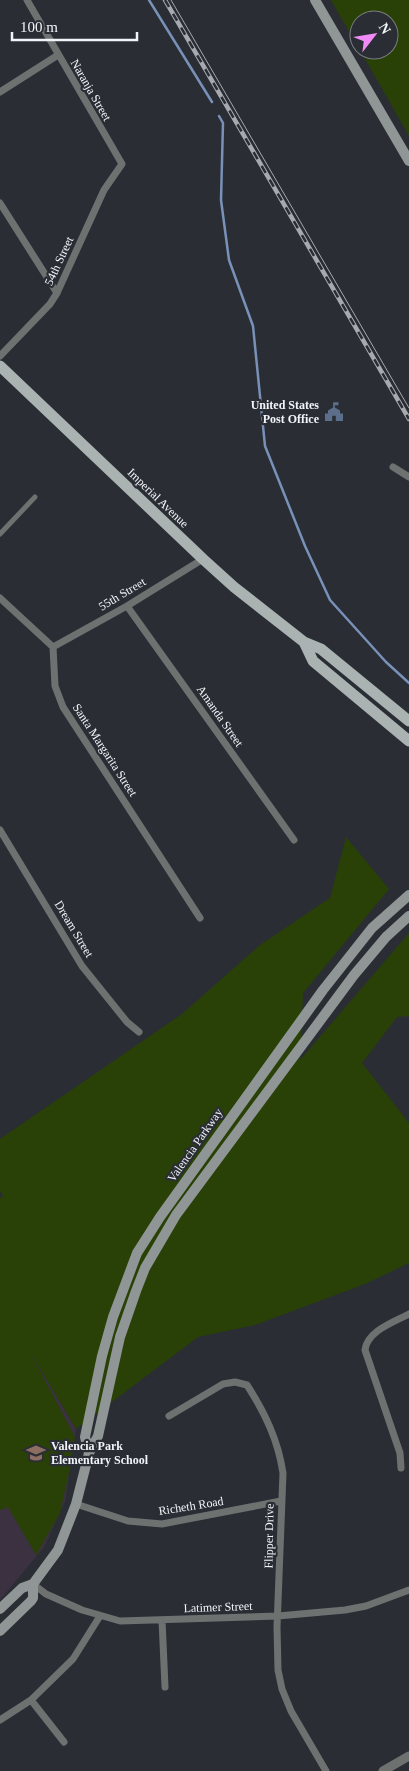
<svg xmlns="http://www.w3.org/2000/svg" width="409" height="1771" font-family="'Times New Roman',serif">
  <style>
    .education { fill: #3b3141 }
    .green { fill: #294107 }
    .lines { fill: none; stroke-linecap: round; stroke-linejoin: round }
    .stream { stroke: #7991b9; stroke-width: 2.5 }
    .pedestrian { stroke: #6d7170; stroke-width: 5 }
    .minor { stroke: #6d7170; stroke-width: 7 }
    .tertiary { stroke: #6d7170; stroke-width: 9 }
    .secondary { stroke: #909695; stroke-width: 10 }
    .primary { stroke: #aab3b2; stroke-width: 11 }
    .tram { stroke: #a6a9ae; stroke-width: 1 }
    .rail-casing { stroke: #a6a9ae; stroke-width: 4.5 }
    .rail { stroke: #2a2e34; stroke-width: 2.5; stroke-dasharray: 8; stroke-linecap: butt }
    .labels { text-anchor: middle; stroke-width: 4.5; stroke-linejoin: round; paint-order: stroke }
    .street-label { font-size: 12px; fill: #f1f4f8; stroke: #2a2e34 }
    .poi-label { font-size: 12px; font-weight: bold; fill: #f1f4f8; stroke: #2a2e34; text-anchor: end }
  </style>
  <rect width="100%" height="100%" fill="#2a2e34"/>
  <path class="education" d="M0 1300 76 1429 65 1501 44 1547 0 1600Z"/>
  <path class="green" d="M331 0H409V136L360 50H389V20H359V49Z
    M346 837 389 889 303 993 300 1060 409 933V1016L397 1017 362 1063 409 1123V1263L365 1284 255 1325 198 1337 76 1429 29 1350 75 1437 70 1468 60 1513 36 1555 8 1507 0 1510V1198L3 1196 0 1191V1139L182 1014 260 945 330 898Z"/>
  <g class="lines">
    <path class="stream" d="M149 0 212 102
      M219 116 223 123 221 200 229 260 253 326 265 446 305 546 330 600 386 662 409 683"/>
    <path class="pedestrian" d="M0 534 35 497"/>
    <path class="minor" d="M0 92 58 55
      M0 203 57 293
      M0 356 50 304 57 293 104 190 122 164 27 0
      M393 467 409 477
      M0 598 53 647 55 686 63 707 200 918
      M127 606 294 840
      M53 647 127 606 203 559
      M0 830 82 966 127 1022 139 1032
      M169 1416 223 1384 235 1382 247 1385C265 1413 278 1440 283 1473L277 1627 278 1670 282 1689 291 1711 326 1771
      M401 1468 400 1453 365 1350C367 1331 394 1322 409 1314
      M76 1504 128 1521 162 1524 281 1501
      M33 1584 46 1594 82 1610 120 1621 278 1616 345 1610 366 1606 409 1590
      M162 1620 165 1687
      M31 1700 64 1742
      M0 1720 31 1700 73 1659 100 1616"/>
    <path class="tertiary" d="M383 1771 409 1756"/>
    <path class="secondary" d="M315 0 409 161
      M89 1453 85 1437 102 1356 113 1317 137 1253 160 1217 323 990 372 928 409 895
      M0 1609 22 1588 33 1584 58 1550 76 1504 89 1453 98 1436 120 1337 136 1291 145 1268 176 1215 354 975 386 937 409 916
      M0 1631 31 1601 33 1598V1584"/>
    <path class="primary" d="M0 366 203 559 234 587 304 642 321 649 409 721
      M304 642 313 661 409 741"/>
    <path class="tram" d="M171 0 409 408"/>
    <g class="rail-casing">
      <path id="rail" d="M165 0 409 419"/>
    </g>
    <use href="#rail" class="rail"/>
  </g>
  <defs>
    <g id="civic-bare" transform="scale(1.5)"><path d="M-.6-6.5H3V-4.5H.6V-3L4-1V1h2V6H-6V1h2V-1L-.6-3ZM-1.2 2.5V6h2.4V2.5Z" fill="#5c6f8a" stroke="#2a2e34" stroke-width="2.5" paint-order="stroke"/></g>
    <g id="school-bare" transform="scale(1.5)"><path d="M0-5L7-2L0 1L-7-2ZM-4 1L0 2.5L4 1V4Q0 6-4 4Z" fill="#8d6e63" stroke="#2a2e34" stroke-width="2.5" paint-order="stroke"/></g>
  </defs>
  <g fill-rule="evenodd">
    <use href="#civic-bare" x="334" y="412"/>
    <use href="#school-bare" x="36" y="1453"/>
  </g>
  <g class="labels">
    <g class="street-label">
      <text transform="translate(91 90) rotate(60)" y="4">Naranja Street</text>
      <text transform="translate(59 261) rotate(-65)" y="4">54th Street</text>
      <text transform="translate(158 498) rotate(44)" y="4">Imperial Avenue</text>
      <text transform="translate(122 594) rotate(-31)" y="4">55th Street</text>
      <text transform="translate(220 716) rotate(55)" y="4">Amanda Street</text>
      <text transform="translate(105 750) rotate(57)" y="4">Santa Margarita Street</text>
      <text transform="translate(74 929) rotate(59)" y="4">Dream Street</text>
      <text transform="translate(195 1145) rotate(-55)" y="4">Valencia Parkway</text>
      <text transform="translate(191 1506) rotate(-9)" y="4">Richeth Road</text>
      <text transform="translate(269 1536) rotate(-89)" y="4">Flipper Drive</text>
      <text transform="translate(218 1607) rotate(-2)" y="4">Latimer Street</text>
    </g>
    <g class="poi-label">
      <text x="319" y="409">United States<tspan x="319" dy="14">Post Office</tspan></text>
      <text x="51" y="1450" text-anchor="start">Valencia Park<tspan x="51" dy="14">Elementary School</tspan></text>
    </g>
  </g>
  <g transform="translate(374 35) rotate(59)"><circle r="24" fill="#2a2e34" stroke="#7a7d82"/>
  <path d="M0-4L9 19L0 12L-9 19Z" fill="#f08bf5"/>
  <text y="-8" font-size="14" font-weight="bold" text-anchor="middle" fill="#f1f4f8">N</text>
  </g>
  <path d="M12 32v8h125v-8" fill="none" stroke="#f1f4f8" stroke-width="2.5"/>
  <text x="20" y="32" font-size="15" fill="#f1f4f8" stroke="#2a2e34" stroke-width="4" paint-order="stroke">100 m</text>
</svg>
